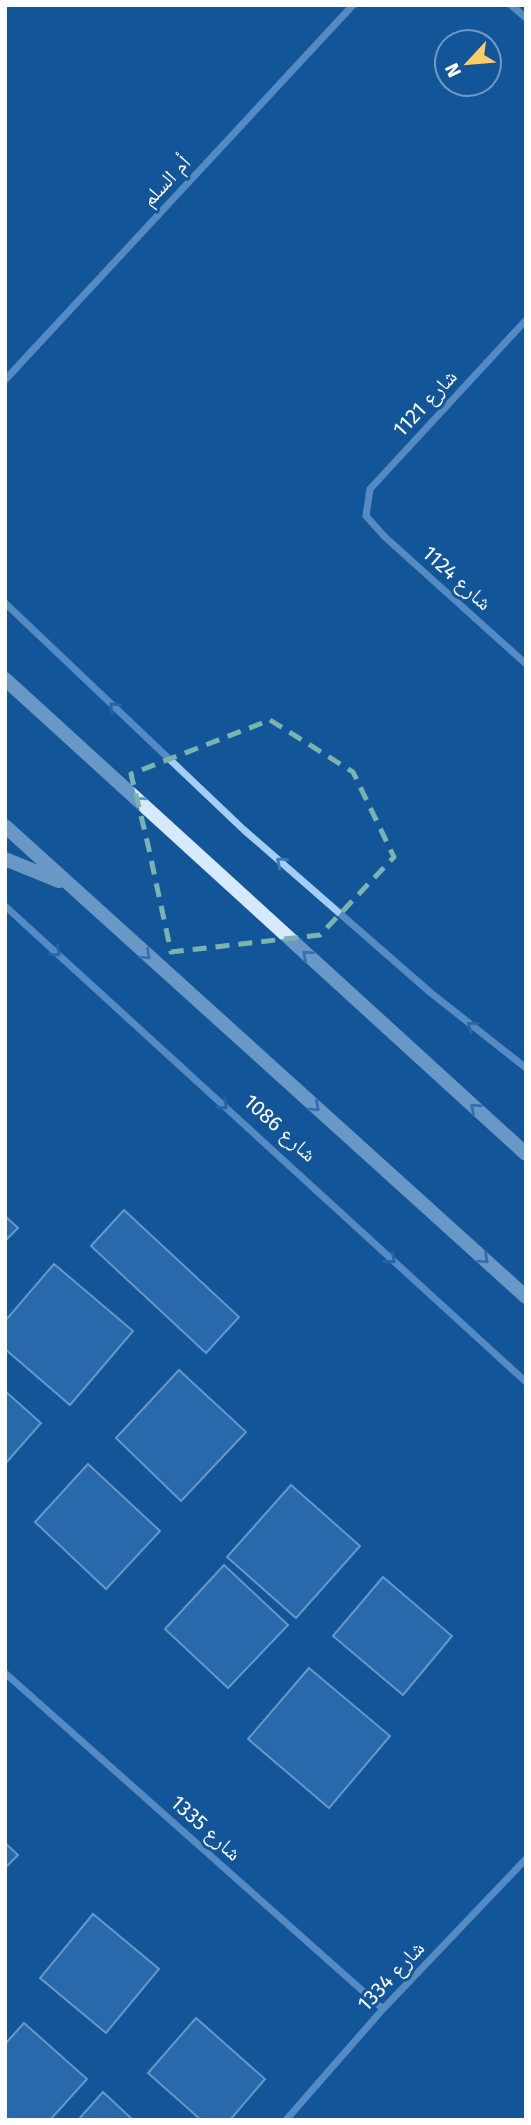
<svg xmlns="http://www.w3.org/2000/svg" width="531" height="2125" font-family="'Fira Sans','Noto Naskh Arabic',sans-serif">
  <style>
    .building { fill: #4081c2; stroke: #cee6fd; stroke-width: 2 }
    .lines { fill: none; stroke-linecap: round; stroke-linejoin: round }
    .street { stroke: #a6cdf3; stroke-width: 7 }
    .secondary { stroke: #d6e9fd; stroke-width: 14 }
    .oneway { stroke: #3f79b4 }
    .oneway2 { stroke: #6190c1 }
    .marked { fill: none; stroke: #7bb4af; stroke-width: 5; stroke-dasharray: 14 9; stroke-linejoin: round }
    .labels { text-anchor: middle; stroke-width: 6; stroke-linejoin: round; paint-order: stroke }
    .street-label { font-size: 21px; fill: #fff; stroke: #135599 }
  </style>
  <rect width="100%" height="100%" fill="#135599"/>
  <path class="building" d="M124 1210 239 1317 206 1353 91 1246Z
    M5 1216 18 1228 5 1241Z
    M54 1264 133 1331 70 1405 5 1349V1321Z
    M179 1370 246 1432 181 1501 116 1438Z
    M5 1391 41 1423 5 1464Z
    M88 1464 160 1531 106 1589 35 1522Z
    M291 1485 360 1546 296 1618 227 1557Z
    M224 1565 288 1625 228 1688 165 1629Z
    M383 1577 452 1636 403 1695 333 1636Z
    M309 1668 390 1736 329 1808 248 1739Z
    M5 1843 18 1855 5 1868Z
    M93 1914 159 1969 106 2033 40 1978Z
    M196 2018 265 2079 230 2120H201L148 2073Z
    M24 2023 87 2079 50 2120H5V2044Z
    M103 2092 133 2120H78Z"/>
  <g class="lines">
    <path class="street" d="M511 5 526 18
      M526 320 370 489 366 516 385 537 526 664
      M5 380 353 5
      M5 603 244 830 431 993 526 1068
      M5 906 526 1382
      M5 1673 383 2009
      M286 2120 383 2009 526 1859"/>
    <path class="secondary" d="M5 679 526 1154
      M5 826 526 1297
      M5 859 59 881"/>
  </g>
  <defs><path id="oneway-chevron" d="M-2-3.5L2.5 0L-2 3.5" fill="none" stroke-width="1.6" stroke-linecap="round" stroke-linejoin="round" transform="scale(1.75)"/></defs>
  <g class="oneway">
    <use href="#oneway-chevron" transform="translate(114 707) rotate(-136)"/>
    <use href="#oneway-chevron" transform="translate(281 862) rotate(-139)"/>
    <use href="#oneway-chevron" transform="translate(56 952) rotate(42)"/>
    <use href="#oneway-chevron" transform="translate(472 1026) rotate(-142)"/>
    <use href="#oneway-chevron" transform="translate(223 1105) rotate(42)"/>
    <use href="#oneway-chevron" transform="translate(391 1259) rotate(42)"/>
  </g>
  <g class="oneway2">
    <use href="#oneway-chevron" transform="translate(139 801) rotate(-138)"/>
    <use href="#oneway-chevron" transform="translate(146 955) rotate(42)"/>
    <use href="#oneway-chevron" transform="translate(307 955) rotate(-138)"/>
    <use href="#oneway-chevron" transform="translate(315 1107) rotate(42)"/>
    <use href="#oneway-chevron" transform="translate(475 1108) rotate(-138)"/>
    <use href="#oneway-chevron" transform="translate(484 1259) rotate(42)"/>
  </g>
  <path d="M0 0H531V2125H0ZM270 720 353 772 394 857 320 935 171 952 148 845 131 774Z" fill="#135599" fill-opacity=".55" fill-rule="evenodd"/>
  <path class="marked" d="M270 720 353 772 394 857 320 935 171 952 148 845 131 774Z"/>
  <g class="labels">
    <g class="street-label">
      <text transform="translate(166 181) rotate(-47)" y="7">أم السلم</text>
      <text transform="translate(425 403) rotate(-47)" y="7">شارع 1121</text>
      <text transform="translate(457 578) rotate(42)" y="7">شارع 1124</text>
      <text transform="translate(280 1128) rotate(42)" y="7">شارع 1086</text>
      <text transform="translate(206 1828) rotate(42)" y="7">شارع 1335</text>
      <text transform="translate(391 1976) rotate(-47)" y="7">شارع 1334</text>
    </g>
  </g>
  <rect width="531" height="2125" fill="none" stroke="#ffffff" stroke-width="14"/>
  <g transform="translate(468 63) rotate(244)"><circle r="33" fill="#135599" stroke="#7199c2" stroke-width="2"/>
  <path d="M0-5L12 26L0 18L-12 26Z" fill="#ffcc68"/>
  <text y="-10" font-size="19" font-weight="bold" text-anchor="middle" fill="#ffffff">N</text>
  </g>
</svg>
